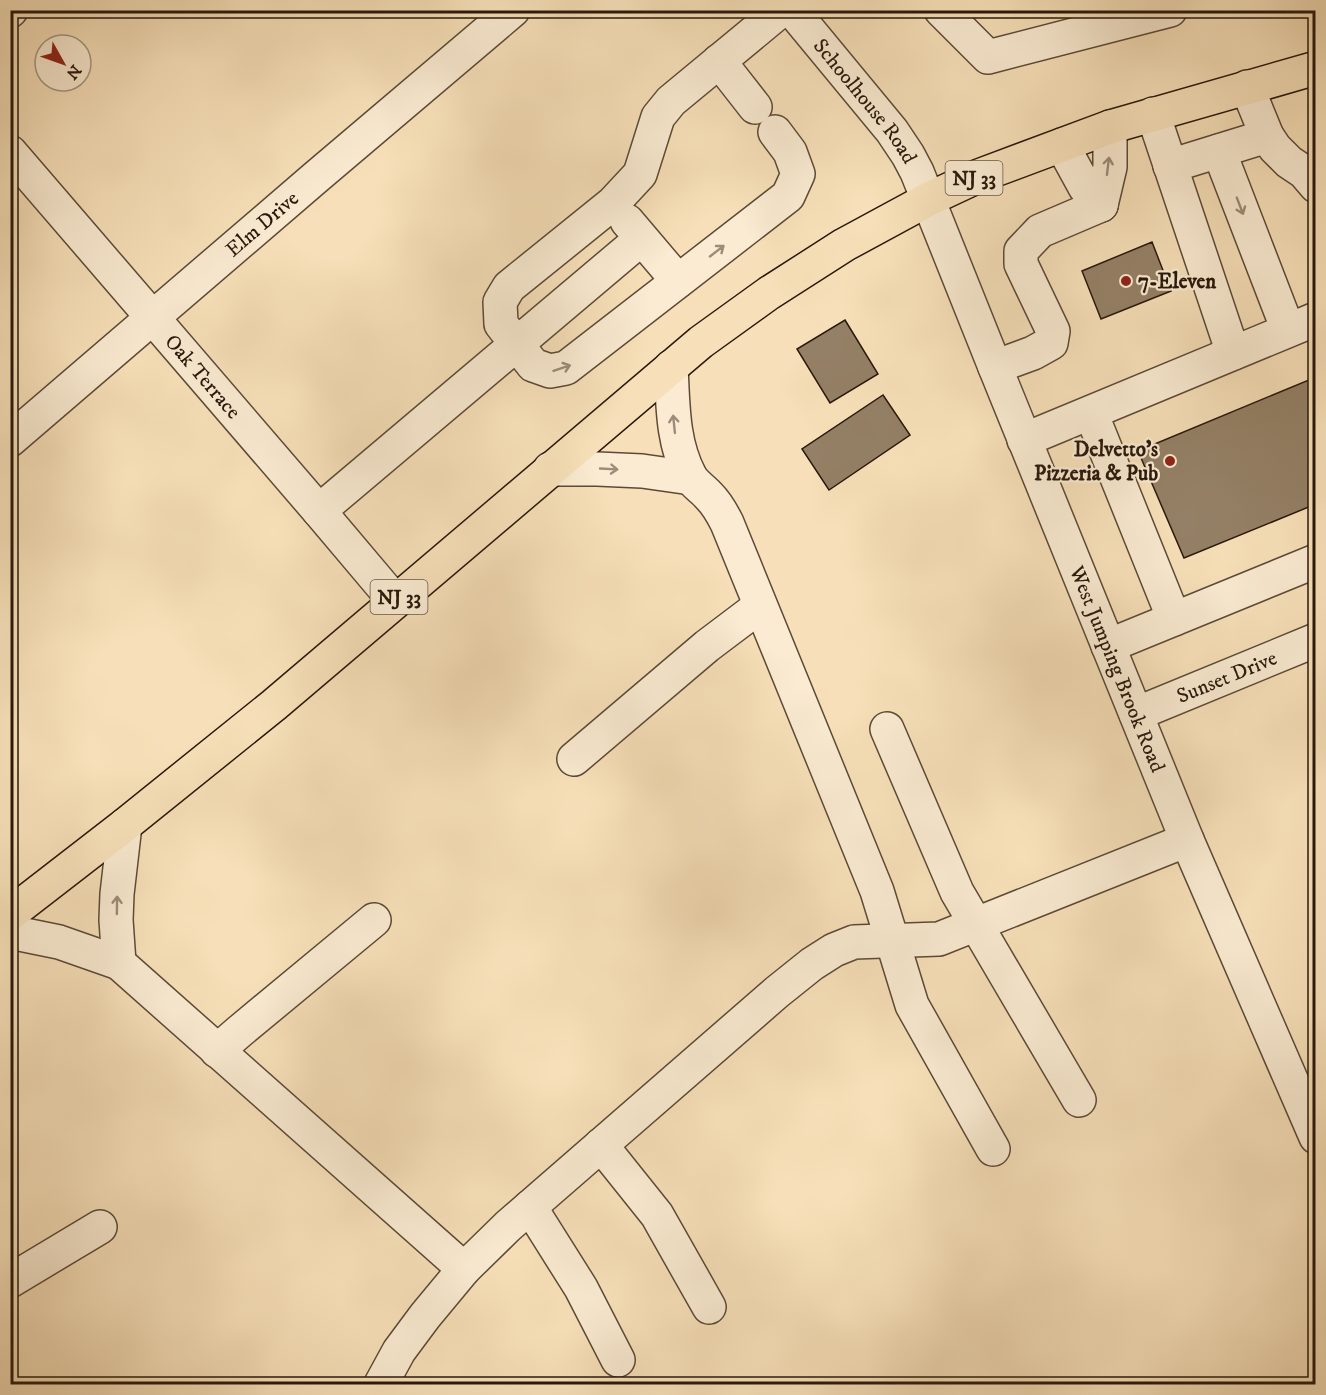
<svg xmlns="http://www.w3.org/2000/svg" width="1326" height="1395" font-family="'IM FELL DW Pica',serif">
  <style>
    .building { fill: #948066; stroke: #29180c; stroke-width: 1.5 }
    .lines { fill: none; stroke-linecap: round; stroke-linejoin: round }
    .minor-casing { stroke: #5c4a37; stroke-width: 36 }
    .highway-casing { stroke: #29180c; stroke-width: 36 }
    .minor { stroke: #faebd2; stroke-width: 33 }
    .highway { stroke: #f7e0b9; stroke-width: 33 }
    .oneway { stroke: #9c8c79 }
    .poi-dot { fill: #8f2418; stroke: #faebd2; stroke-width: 2 }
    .labels { text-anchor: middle; stroke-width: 4.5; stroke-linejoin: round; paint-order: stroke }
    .shield { fill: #faebd2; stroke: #685747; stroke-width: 1.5 }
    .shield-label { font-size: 20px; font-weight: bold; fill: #29180c }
    .street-label { font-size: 21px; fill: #29180c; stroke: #faebd2 }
    .poi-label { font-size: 21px; font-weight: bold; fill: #29180c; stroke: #faebd2; text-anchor: start }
  </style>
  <rect width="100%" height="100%" fill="#f7e0b9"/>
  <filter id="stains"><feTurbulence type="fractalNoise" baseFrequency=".00333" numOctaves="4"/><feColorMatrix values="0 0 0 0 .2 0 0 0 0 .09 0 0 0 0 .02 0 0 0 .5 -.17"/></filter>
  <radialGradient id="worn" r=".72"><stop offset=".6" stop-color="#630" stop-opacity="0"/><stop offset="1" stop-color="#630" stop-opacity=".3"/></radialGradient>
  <path class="building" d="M1152 242 1171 291 1101 319 1082 271Z
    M845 320 878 374 830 403 797 349Z
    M1316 377V504L1184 558 1138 451Z
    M883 395 910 435 829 490 802 449Z"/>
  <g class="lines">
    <g class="minor-casing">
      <g id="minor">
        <path id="s1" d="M792 10 892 131 908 155 917 172 995 367 1187 840 1316 1137"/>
        <path d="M941 10 988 57 1170 10"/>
        <path d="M10 11 11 10"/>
        <path d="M719 61 755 107"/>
        <path d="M1247 87 1267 136 1275 148 1289 162 1304 172 1316 186"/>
        <path d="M1153 114 1233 353"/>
        <path d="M775 132 790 152 798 174 788 196 566 368 550 371 533 365 501 324 500 302 509 287 613 203 640 174 658 117 671 101 781 10"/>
        <path d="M1062 145 1085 187 1101 205"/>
        <path d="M1219 151 1288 330"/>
        <path id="s2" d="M10 152 319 511 395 601"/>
        <path d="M1170 166 1267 136"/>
        <path d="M1101 205 1110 167V127"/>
        <path d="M627 221 678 281"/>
        <path d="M671 367C673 404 672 442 690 476 694 484 703 489 709 496 717 504 722 513 727 523L877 891 912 1005 993 1149"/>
        <path d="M995 367 1033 353 1051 343 1053 331 1021 264V251L1040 231 1101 205"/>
        <path d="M1091 413 1174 619"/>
        <path id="s3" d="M10 440 315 178 513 10"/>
        <path d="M1024 440 1316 319"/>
        <path d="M550 469H597L642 471 691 478"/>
        <path d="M319 511 641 239"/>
        <path d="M1108 646 1316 561"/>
        <path id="s4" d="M1136 714 1316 640"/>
        <path d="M887 729 957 892 1079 1100"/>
        <path d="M574 759 707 646 760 606"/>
        <path d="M10 932 59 942 119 963 464 1269"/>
        <path d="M119 963 116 920 117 894 125 825"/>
        <path d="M217 1051 240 1031 374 920"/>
        <path d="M601 1145 657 1215 709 1307"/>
        <path d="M530 1207 581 1288 618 1360"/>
        <path d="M10 1281 100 1227"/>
        <path d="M381 1384 399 1351 425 1316 464 1269 508 1226 777 992 812 964 834 950 854 942 939 939 1187 840"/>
      </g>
    </g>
    <g class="highway-casing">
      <path id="highway" d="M10 914 125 825 274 705 701 342 769 293 844 245 929 199 976 177 1110 127 1316 68"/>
    </g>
    <use href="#minor" class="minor"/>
    <use href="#highway" class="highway"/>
  </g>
  <defs><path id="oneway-shaft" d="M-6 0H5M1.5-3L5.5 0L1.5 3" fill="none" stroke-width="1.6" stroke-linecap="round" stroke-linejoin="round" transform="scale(1.5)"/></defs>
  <g class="oneway">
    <use href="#oneway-shaft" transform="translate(1108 166) rotate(-83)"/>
    <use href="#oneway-shaft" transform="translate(1240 206) rotate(69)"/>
    <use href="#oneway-shaft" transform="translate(717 251) rotate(-38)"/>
    <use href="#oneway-shaft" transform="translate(562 368) rotate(-19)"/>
    <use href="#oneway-shaft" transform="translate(674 424) rotate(-96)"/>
    <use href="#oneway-shaft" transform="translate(609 469) rotate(3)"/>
    <use href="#oneway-shaft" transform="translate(117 905) rotate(-89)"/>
  </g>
  <g class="poi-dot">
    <circle cx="1126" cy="281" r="6"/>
    <circle cx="1170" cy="461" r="6"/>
  </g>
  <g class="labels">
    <g class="shield">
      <rect x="945.5" y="161" width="57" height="34" rx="4.5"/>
      <rect x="370.5" y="580" width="57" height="34" rx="4.5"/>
    </g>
    <g class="shield-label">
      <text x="974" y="185">NJ 33</text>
      <text x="399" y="604">NJ 33</text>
    </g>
    <g class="street-label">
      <text dy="7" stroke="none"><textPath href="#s1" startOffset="117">Schoolhouse Road</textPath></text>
      <text dy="7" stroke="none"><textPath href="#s3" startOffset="332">Elm Drive</textPath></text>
      <text dy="7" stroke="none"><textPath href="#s2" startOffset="296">Oak Terrace</textPath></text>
      <text dy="7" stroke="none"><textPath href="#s1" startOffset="741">West Jumping Brook Road</textPath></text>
      <text dy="7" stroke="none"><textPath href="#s4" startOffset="98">Sunset Drive</textPath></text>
    </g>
    <g class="poi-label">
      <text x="1138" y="288">7-Eleven</text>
      <text x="1158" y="456" text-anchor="end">Delvetto's<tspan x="1158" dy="24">Pizzeria &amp; Pub</tspan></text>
    </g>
  </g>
  <rect width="1326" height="1395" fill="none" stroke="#f7e0b9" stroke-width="36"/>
  <rect x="12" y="12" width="1302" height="1371" fill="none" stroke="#29180c" stroke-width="3"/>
  <rect x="18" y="18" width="1290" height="1359" fill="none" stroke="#29180c" stroke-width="1.5"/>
  <g transform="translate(63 63) rotate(130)"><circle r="28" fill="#faebd2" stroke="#a69783" stroke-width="1.5"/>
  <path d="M0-4.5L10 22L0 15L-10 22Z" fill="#8f2418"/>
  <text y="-9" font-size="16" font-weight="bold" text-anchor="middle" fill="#29180c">N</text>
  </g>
  <rect width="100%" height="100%" filter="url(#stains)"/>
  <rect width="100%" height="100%" fill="url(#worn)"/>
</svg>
